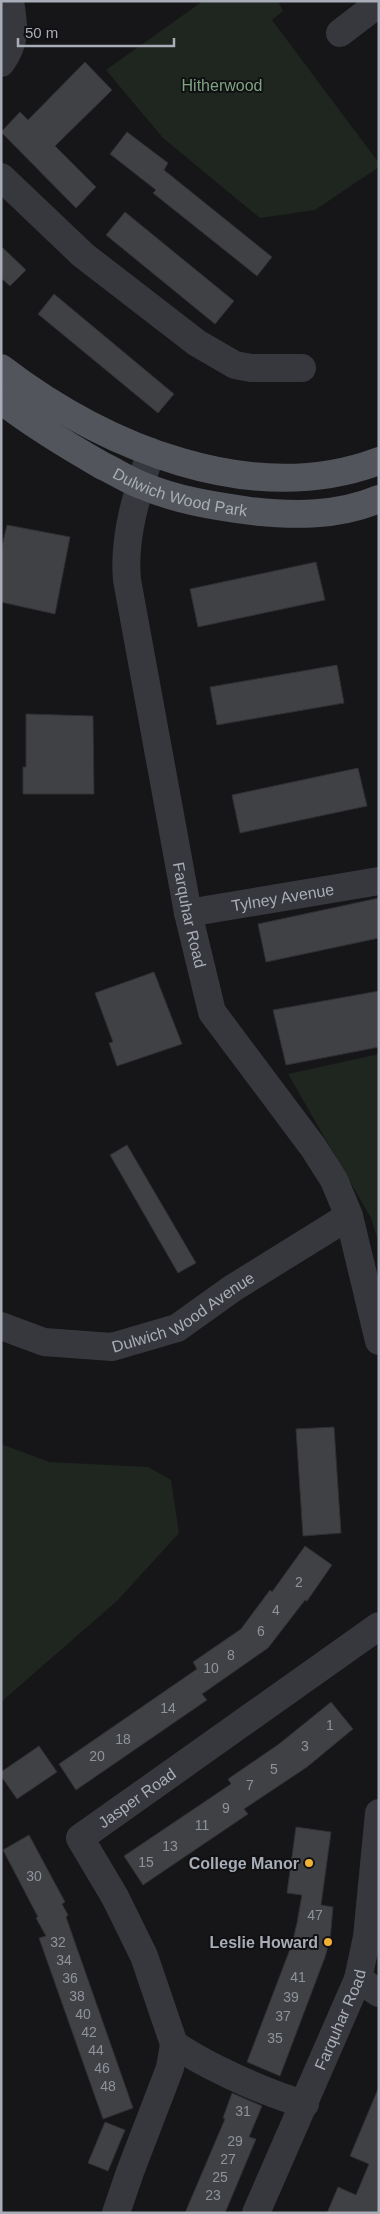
<svg xmlns="http://www.w3.org/2000/svg" width="380" height="2214" font-family="Arial,sans-serif">
  <style>
    .green { fill: #1e261f }
    .building { fill: #404145; stroke: #303034 }
    .lines { fill: none; stroke-linecap: round; stroke-linejoin: round }
    .minor { stroke: #37383d; stroke-width: 28 }
    .major { stroke: #53555c; stroke-width: 28 }
    .poi-dot { fill: #f2b134; stroke: #111113; stroke-width: 2 }
    .labels { text-anchor: middle; stroke-width: 4; stroke-linejoin: round; paint-order: stroke }
    .number-label { font-size: 14px; fill: #8e929b }
    .park-label { font-size: 16px; fill: #7fa381; stroke: #111113 }
    .street-label { font-size: 16px; fill: #a8adb8; stroke: #111113 }
    .poi-label { font-size: 16px; font-weight: bold; fill: #a8adb8; stroke: #111113; text-anchor: end }
  </style>
  <rect width="100%" height="100%" fill="#161618"/>
  <path class="green" d="M203 1H278L283 11 272 20 379 163V167L315 210 260 218 163 138 106 70Z
    M379 1054V1243L371 1218 288 1074Z
    M1 1444 49 1462 148 1467 171 1480 179 1533 117 1601 1 1702Z"/>
  <path class="building" d="M85 62 112 90 55 146 96 187 76 208 1 132 20 112 28 120Z
    M127 132 168 163 164 170 272 257 257 276 153 193 156 190 110 154Z
    M125 212 234 301 215 324 106 235Z
    M1 246 26 270 10 286 1 278Z
    M54 294 174 394 158 413 38 314Z
    M7 525 70 537 55 614 1 602V550Z
    M316 562 325 600 198 627 190 589Z
    M337 665 344 703 217 725 210 687Z
    M26 714 93 716 94 794H23V767H26Z
    M358 768 367 806 240 833 232 795Z
    M379 898V938L266 962 258 924Z
    M154 972 182 1044 117 1066 109 1043 113 1042 95 993Z
    M379 991V1047L286 1065 273 1010Z
    M127 1145 196 1263 178 1273 110 1155Z
    M334 1427 341 1533 303 1536 296 1429Z
    M305 1546 332 1565 307 1601 305 1600 268 1648 202 1694 207 1700 76 1790 59 1764 197 1669 193 1662 241 1629 270 1590 272 1592Z
    M331 1702 353 1729 307 1767 244 1809 248 1814 143 1885 124 1856 231 1784 228 1779 279 1744Z
    M39 1746 57 1772 17 1799 1 1776V1772Z
    M296 1827 331 1832 321 1905 333 1907 330 1940 325 1957 280 2076 247 2062 292 1944 297 1923 302 1895 287 1893Z
    M29 1835 65 1902 62 1904 68 1915 66 1917 133 2108 103 2119 39 1938 46 1936 36 1918 38 1917 3 1850Z
    M378 2089 379 2213H327L338 2187 356 2195 369 2164 350 2156Z
    M232 2093 262 2106 249 2137 256 2139 225 2213H185L225 2119 223 2118Z
    M105 2122 125 2130 108 2171 88 2163Z"/>
  <g class="lines">
    <g class="minor">
      <path d="M340 33 379 3"/>
      <path d="M1 63C17 41 14 26 10 1"/>
      <path d="M1 177 83 255 197 343 235 365 251 368H302"/>
      <path id="s1" d="M151 452C137 494 123 536 127 580L188 913 212 1012 313 1147 334 1180 349 1216 379 1341"/>
      <path id="s2" d="M188 913 379 881"/>
      <path id="s3" d="M1 1326 44 1342 112 1347 177 1328 233 1288 349 1216"/>
      <path d="M358 1979 379 1993"/>
      <path d="M174 2044C206 2066 267 2094 305 2104"/>
      <path id="s4" d="M116 2213 130 2172 170 2068 174 2044 144 1956 115 1897 80 1838 379 1626"/>
      <path id="s5" d="M256 2213 358 1979 367 1937 379 1813"/>
    </g>
    <g class="major">
      <path d="M1 368C103 446 251 509 379 461"/>
      <path id="s6" d="M1 400C33 425 68 446 103 466 116 472 128 480 141 485 176 500 214 506 251 511 295 516 338 516 379 499"/>
    </g>
  </g>
  <g class="poi-dot">
    <circle cx="309" cy="1863" r="5"/>
    <circle cx="328" cy="1942" r="5"/>
  </g>
  <g class="labels">
    <g class="number-label">
      <text x="299" y="1587">2</text>
      <text x="276" y="1615">4</text>
      <text x="261" y="1636">6</text>
      <text x="231" y="1660">8</text>
      <text x="211" y="1673">10</text>
      <text x="168" y="1713">14</text>
      <text x="330" y="1730">1</text>
      <text x="123" y="1744">18</text>
      <text x="305" y="1751">3</text>
      <text x="97" y="1761">20</text>
      <text x="274" y="1774">5</text>
      <text x="250" y="1790">7</text>
      <text x="226" y="1813">9</text>
      <text x="202" y="1830">11</text>
      <text x="170" y="1851">13</text>
      <text x="146" y="1867">15</text>
      <text x="34" y="1881">30</text>
      <text x="315" y="1920">47</text>
      <text x="58" y="1947">32</text>
      <text x="64" y="1965">34</text>
      <text x="298" y="1982">41</text>
      <text x="70" y="1983">36</text>
      <text x="77" y="2001">38</text>
      <text x="291" y="2002">39</text>
      <text x="83" y="2019">40</text>
      <text x="283" y="2021">37</text>
      <text x="89" y="2037">42</text>
      <text x="275" y="2043">35</text>
      <text x="96" y="2055">44</text>
      <text x="102" y="2073">46</text>
      <text x="108" y="2091">48</text>
      <text x="243" y="2116">31</text>
      <text x="235" y="2146">29</text>
      <text x="228" y="2164">27</text>
      <text x="220" y="2182">25</text>
      <text x="213" y="2200">23</text>
    </g>
    <g class="park-label">
      <text x="222" y="91">Hitherwood</text>
    </g>
    <g class="street-label">
      <text dy="6" stroke="none"><textPath href="#s6" startOffset="204">Dulwich Wood Park</textPath></text>
      <text dy="6" stroke="none"><textPath href="#s2" startOffset="96">Tylney Avenue</textPath></text>
      <text dy="6" stroke="none"><textPath href="#s1" startOffset="472">Farquhar Road</textPath></text>
      <text dy="6" stroke="none"><textPath href="#s3" startOffset="194">Dulwich Wood Avenue</textPath></text>
      <text dy="6" stroke="none"><textPath href="#s4" startOffset="476">Jasper Road</textPath></text>
      <text dy="6" stroke="none"><textPath href="#s5" startOffset="211">Farquhar Road</textPath></text>
    </g>
    <g class="poi-label">
      <text x="299" y="1869">College Manor</text>
      <text x="318" y="1948">Leslie Howard</text>
    </g>
  </g>
  <rect width="380" height="2214" fill="none" stroke="#a8adb8" stroke-width="5"/>
  <path d="M18 38v8h156v-8" fill="none" stroke="#a8adb8" stroke-width="2.5"/>
  <text x="25" y="38" font-size="15" fill="#a8adb8" stroke="#111113" stroke-width="4" paint-order="stroke">50 m</text>
</svg>
